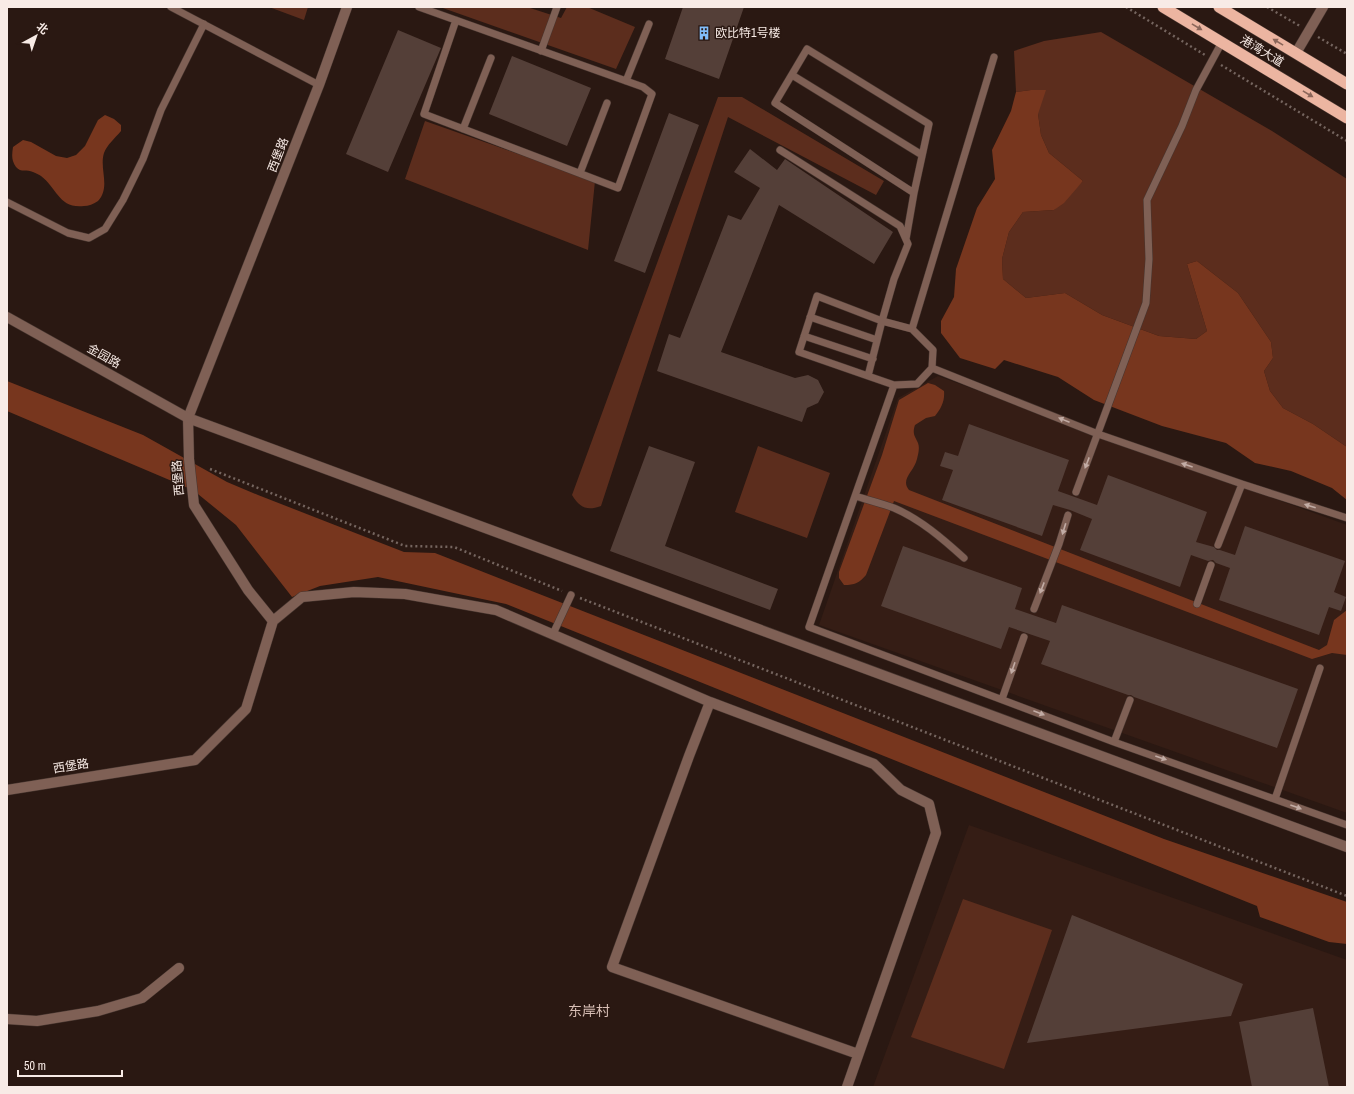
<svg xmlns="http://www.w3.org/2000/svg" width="1354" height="1094" font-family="'Archivo Narrow','Noto Sans SC',sans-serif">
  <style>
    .built { fill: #351d15 }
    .green { fill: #5c2d1d }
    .water { fill: #77361e }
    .building { fill: #543f38 }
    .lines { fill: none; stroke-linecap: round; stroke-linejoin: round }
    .service-casing { stroke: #473630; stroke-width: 8 }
    .minor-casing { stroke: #473630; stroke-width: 11 }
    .tertiary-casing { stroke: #473630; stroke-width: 11 }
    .trunk-casing { stroke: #473630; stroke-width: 12 }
    .path { stroke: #75655f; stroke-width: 2.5; stroke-dasharray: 2 3; stroke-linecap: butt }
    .service { stroke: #7f6055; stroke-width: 7 }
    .minor { stroke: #7f6055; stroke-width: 10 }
    .tertiary { stroke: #7f6055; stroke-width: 10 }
    .trunk { stroke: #ecb5a1; stroke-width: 11 }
    .oneway { fill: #8b665a }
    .oneway2 { fill: #c2aca5 }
    .labels { text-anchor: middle; stroke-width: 3; stroke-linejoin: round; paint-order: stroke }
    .poi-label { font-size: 12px; fill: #f8ebe6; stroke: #2a1812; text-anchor: start }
    .street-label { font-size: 12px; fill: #f8ebe6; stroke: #2a1812 }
    .quarter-label { font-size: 14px; fill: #d7beb5; stroke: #2a1812 }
  </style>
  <rect width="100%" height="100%" fill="#2a1812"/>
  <path class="built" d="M938 376 1347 525V813L819 625 898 398Z
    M969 825 1347 960V1087H873Z"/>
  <path class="green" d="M269 7H308L304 20Z
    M440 7H527L561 18 567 7H587L635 27 616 69Z
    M1101 32 1272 131 1347 179V447L1313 424 1283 408 1270 391 1264 371 1273 358 1271 342 1238 293 1197 261 1187 264 1207 331 1196 339 1159 336 1102 315 1065 293 1026 298 1003 279 1002 259 1009 232 1023 212 1054 210 1083 181 1049 153 1041 135 1038 114 1031 90 1016 92 1014 51 1044 41Z
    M718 97H742L884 181 876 195 728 117 601 506C587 511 580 508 572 495Z
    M425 121 595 181 588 250 405 179Z
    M758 446 830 473 807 538 735 512Z
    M963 899 1052 930 1004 1069 911 1037Z"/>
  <path class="water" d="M1031 90H1046L1038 114 1041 135 1049 153 1083 181 1064 203 1054 210 1023 212 1009 232 1002 259 1003 279 1026 298 1065 293 1102 315 1159 336 1196 339 1207 331 1187 264 1197 261 1238 293 1271 342 1273 358 1264 371 1270 391 1283 408 1313 424 1347 447V500L1332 488 1291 471 1255 463 1226 443 1162 426 1094 400 1058 377 1004 360 995 369 960 358 941 333V321L954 297 956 269 977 208 995 179 992 150 1011 111 1016 92Z
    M105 115 114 119 121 125V131C115 138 107 145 104 153 99 169 111 187 98 201 94 204 88 206 84 206 59 209 57 188 41 176 39 175 36 173 33 172 27 169 21 173 16 167 11 160 12 154 13 147L23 140 31 142 56 156 67 158 76 155 85 146 98 120Z
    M7 381 143 435 227 482 258 495 404 552 435 553 1164 839 1347 902V944L1329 942 1260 917 1257 906 506 604 378 577 320 586 292 597 236 525 193 490 7 411Z
    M928 383 935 385 944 391C945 401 941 409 935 416L926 418 915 425C912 434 915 436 918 443 920 448 918 455 917 459 914 472 900 479 909 490L1319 650 1327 645 1334 620 1347 610V655L1332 653 1312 659 894 501 866 575C859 583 855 585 844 585L839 578V572L882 455 899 400Z"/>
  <path class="building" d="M683 7H744L719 79 665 59Z
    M398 30 441 48 388 172 346 154Z
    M512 56 591 88 567 146 489 114Z
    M669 113 699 125 645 273 614 261Z
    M750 149 777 170 785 159 893 232 874 264 779 205 721 352 795 378 808 375 818 380 824 392 818 403 807 408 802 422 657 371 669 334 680 338 728 215 741 220 760 188 734 172Z
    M969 424 1069 460 1058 491 1097 505 1108 475 1207 512 1196 542 1214 547 1217 550H1220L1235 555 1245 526 1345 561 1334 592 1346 597 1341 611 1329 607 1319 635 1219 600 1230 568 1216 563 1213 560 1208 561 1191 555 1180 587 1080 550 1092 519 1070 510 1053 505 1042 536 942 500 953 470 940 466 945 452 958 456Z
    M649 446 695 462 665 546 778 589 770 610 610 551Z
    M903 546 1022 588 1015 609 1056 623 1062 605 1298 689 1277 748 1134 697 1131 695H1128L1041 664 1050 641 1009 627 1001 649 881 606Z
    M1072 915 1243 984 1231 1016 1027 1043Z
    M1313 1008 1329 1087H1252L1239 1022Z"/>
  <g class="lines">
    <g class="service-casing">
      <path id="service" d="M171 7 319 85
        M419 7 643 87 652 94 618 188 424 114 456 20
        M541 51 557 7
        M792 75 922 155
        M626 81 649 24
        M463 129 491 58
        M780 150 900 226 908 244 894 279 882 321 817 296 799 352 868 376
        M580 173 607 103
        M7 202 68 233 89 238 105 229 123 200 143 159 161 110 204 24
        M906 239 914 193 775 103 807 49 929 124 914 193
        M810 317 877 340
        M882 321 912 329 933 350 932 368 917 384 894 385 868 376Z
        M912 329 994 57
        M804 336 873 359
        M932 368 1098 434 1242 484 1347 518
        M894 385 809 627 1114 742 1347 825
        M1076 492 1146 303 1149 259 1147 200 1182 126 1196 90 1222 42
        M855 496C868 500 881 503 894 508 920 519 943 539 964 558
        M1218 545 1242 484
        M1197 604 1211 565
        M1034 609 1059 544 1068 515
        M553 634 571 595
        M1002 699 1024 637
        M1114 742 1130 700
        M1275 799 1320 668"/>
    </g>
    <g class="minor-casing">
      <path id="minor" d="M1296 53 1323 7
        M188 418 1347 847
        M273 621 302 597 354 592 405 594 496 610 710 702 874 764 901 790 929 804 936 833 847 1087
        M710 702 689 756 612 967 858 1054
        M7 790 195 760 246 709 273 621 248 590 194 505 189 459 188 418 319 85 347 7
        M7 1019 37 1021 98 1011 142 998 179 968"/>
    </g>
    <g class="tertiary-casing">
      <path id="tertiary" d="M7 317 188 418"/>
    </g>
    <g class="trunk-casing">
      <path id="trunk" d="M1163 7 1347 118
        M1219 7 1347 84"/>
    </g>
    <path class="path" d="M1126 7 1205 55
      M1267 7 1300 26
      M1318 37 1347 54
      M1221 65 1347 141
      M210 469 405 546 454 547 562 591
      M580 598 1347 896"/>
    <use href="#service" class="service"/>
    <use href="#minor" class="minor"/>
    <use href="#tertiary" class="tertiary"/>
    <use href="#trunk" class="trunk"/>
  </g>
  <defs><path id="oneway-solid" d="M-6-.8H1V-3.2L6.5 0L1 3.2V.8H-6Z"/></defs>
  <g class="oneway">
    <use href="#oneway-solid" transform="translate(1197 27) rotate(31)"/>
    <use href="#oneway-solid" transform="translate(1278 42) rotate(-149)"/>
    <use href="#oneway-solid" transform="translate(1308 94) rotate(31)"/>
  </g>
  <g class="oneway2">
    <use href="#oneway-solid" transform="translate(1064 420) rotate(-158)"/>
    <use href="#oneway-solid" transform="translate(1087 463) rotate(111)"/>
    <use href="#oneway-solid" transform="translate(1187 465) rotate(-161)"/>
    <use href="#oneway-solid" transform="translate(1310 506) rotate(-162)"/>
    <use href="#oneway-solid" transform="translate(1064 529) rotate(107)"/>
    <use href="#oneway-solid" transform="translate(1042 588) rotate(111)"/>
    <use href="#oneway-solid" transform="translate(1013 668) rotate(109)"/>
    <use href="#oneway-solid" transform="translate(1039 713) rotate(21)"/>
    <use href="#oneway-solid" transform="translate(1161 758) rotate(19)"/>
    <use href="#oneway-solid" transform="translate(1296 807) rotate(20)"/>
  </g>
  <defs>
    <g id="building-bare" transform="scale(1.08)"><path d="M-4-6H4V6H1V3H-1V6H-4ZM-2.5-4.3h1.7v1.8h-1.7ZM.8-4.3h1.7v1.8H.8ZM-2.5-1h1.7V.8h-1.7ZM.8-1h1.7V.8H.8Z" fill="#81bdfa" stroke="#2a1812" stroke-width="2.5" paint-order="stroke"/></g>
  </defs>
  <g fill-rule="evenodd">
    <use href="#building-bare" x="704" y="33"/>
  </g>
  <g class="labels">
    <g class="poi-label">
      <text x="715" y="37">欧比特1号楼</text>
    </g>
    <g class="street-label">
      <text transform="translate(1262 51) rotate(31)" y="4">港湾大道</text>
      <text transform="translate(278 155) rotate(-69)" y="4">西堡路</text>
      <text transform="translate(104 356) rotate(29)" y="4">金园路</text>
      <text transform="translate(178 478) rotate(-95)" y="4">西堡路</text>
      <text transform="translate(71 766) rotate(-9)" y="4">西堡路</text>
    </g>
    <g class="quarter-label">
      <text x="589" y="1016">东岸村</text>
    </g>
  </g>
  <rect width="1354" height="1094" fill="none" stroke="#f8ebe6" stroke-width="16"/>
  <g transform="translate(36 36) rotate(40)" stroke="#2a1812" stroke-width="3" paint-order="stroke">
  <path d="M0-3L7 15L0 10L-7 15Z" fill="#f8ebe6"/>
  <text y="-6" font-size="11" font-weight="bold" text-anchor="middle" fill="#f8ebe6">北</text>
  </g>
  <path d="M18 1070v6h104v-6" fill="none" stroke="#f8ebe6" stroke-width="2"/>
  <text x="24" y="1070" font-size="12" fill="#f8ebe6" stroke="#2a1812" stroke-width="3" paint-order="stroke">50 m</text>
</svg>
